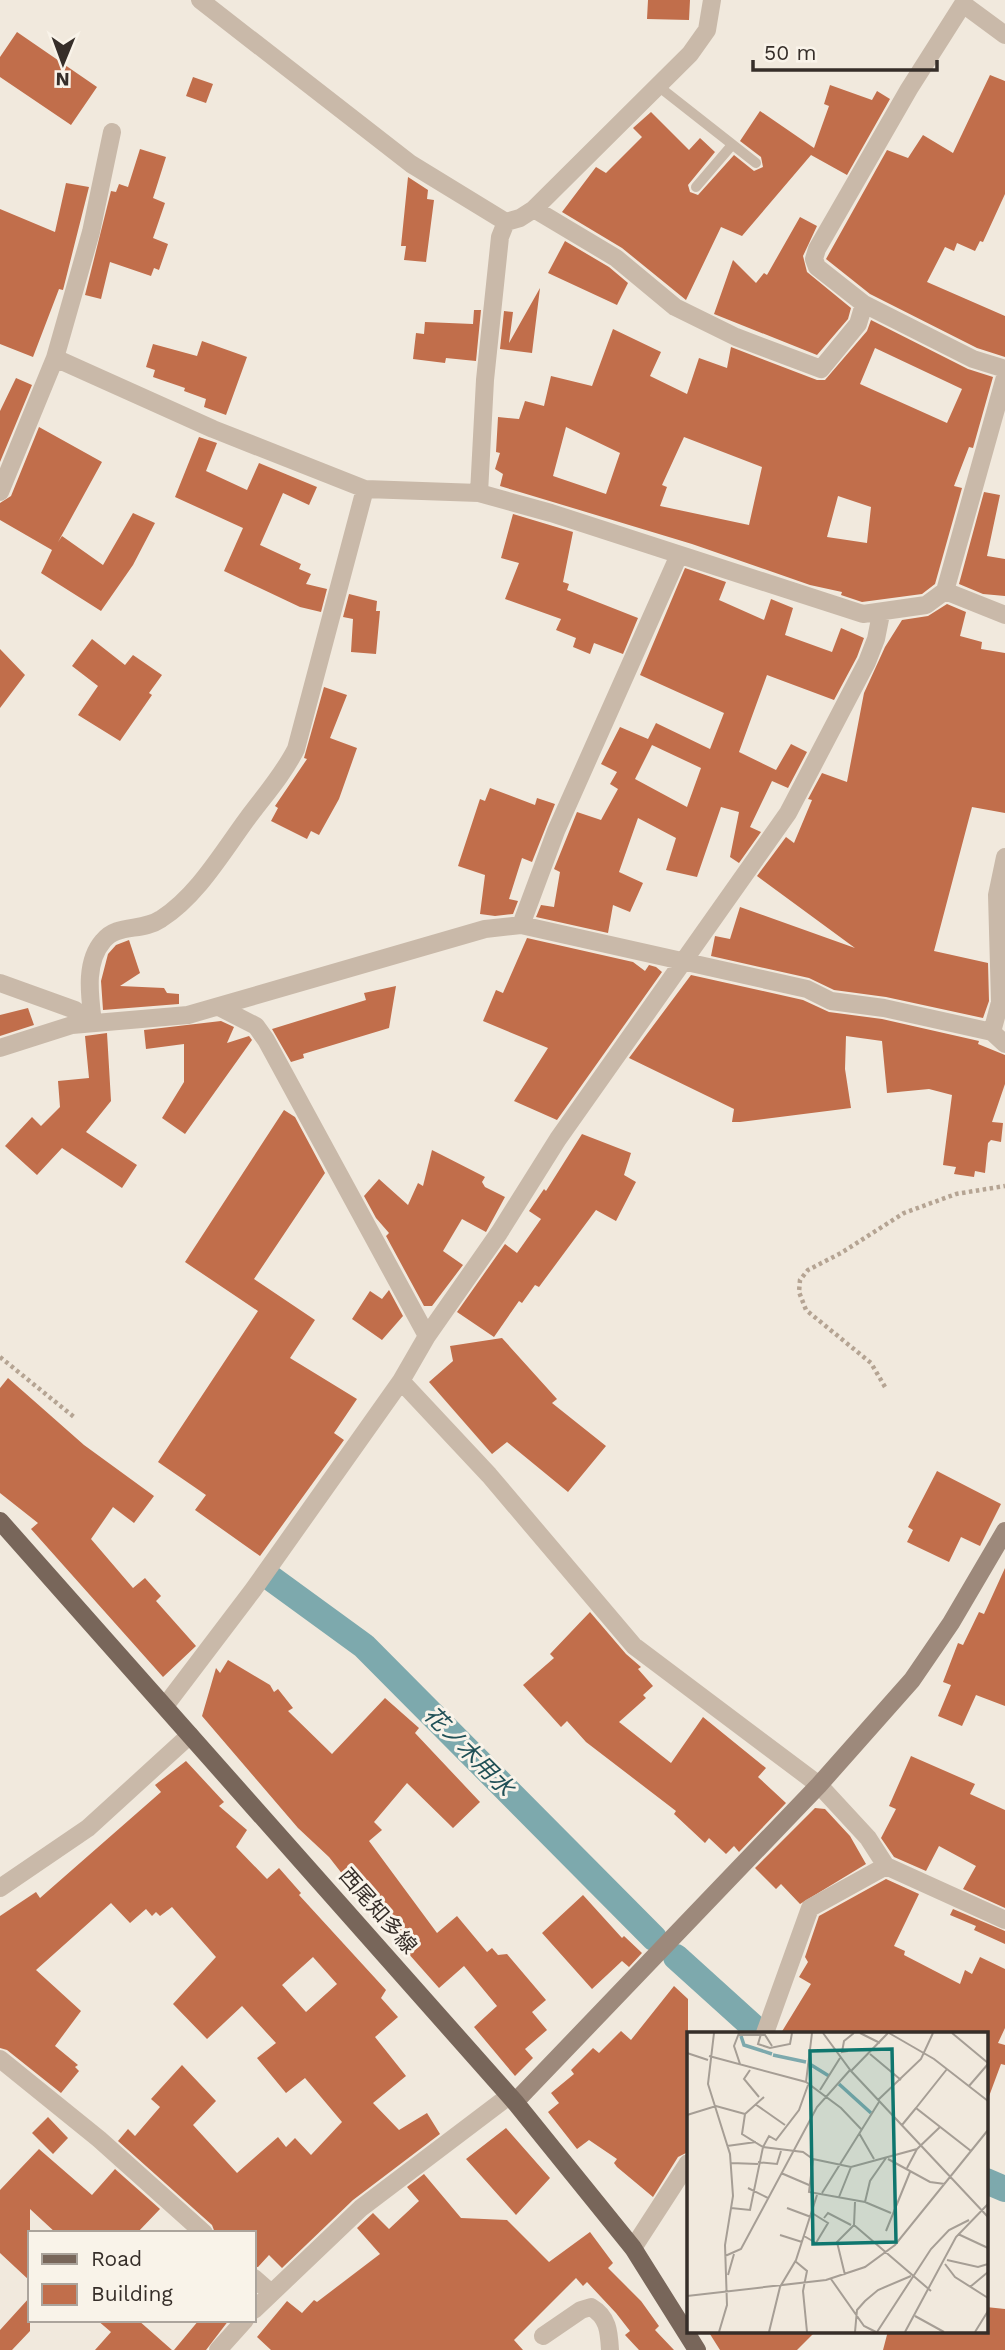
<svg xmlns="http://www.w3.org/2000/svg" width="1005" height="2350" font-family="'Work Sans','Noto Sans JP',sans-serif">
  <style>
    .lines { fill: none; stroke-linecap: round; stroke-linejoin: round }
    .canal { stroke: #7da9ad; stroke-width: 26 }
    .building { fill: #c16e4b; fill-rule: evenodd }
    .path { stroke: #b5a493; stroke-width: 4.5; stroke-dasharray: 3.5 3.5; stroke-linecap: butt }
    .lane { stroke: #c9b9a9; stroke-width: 10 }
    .street { stroke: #c9b9a9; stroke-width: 18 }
    .secondary { stroke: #9d897b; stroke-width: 18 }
    .primary { stroke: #78665a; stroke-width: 18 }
    .labels { text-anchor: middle; stroke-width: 6; stroke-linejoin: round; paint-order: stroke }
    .street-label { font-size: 21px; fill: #362e29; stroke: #f9f3e9 }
    .water-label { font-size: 23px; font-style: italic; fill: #205056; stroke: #f9f3e9 }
    .inset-river { fill: none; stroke: #7da9ad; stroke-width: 3.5 }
    .inset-road { fill: none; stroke: #a69e95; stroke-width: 2 }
    .view { fill: #0f766e; fill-opacity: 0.15; stroke: #0f766e; stroke-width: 3.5 }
    .inset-edge { fill: none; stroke: #362e29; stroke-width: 3.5 }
  </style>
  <rect width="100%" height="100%" fill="#f1e9dd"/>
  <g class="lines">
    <path class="canal" d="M272 1579 364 1646 654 1938
      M676 1957 760 2033
      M986 2181 1005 2189"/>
  </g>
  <path class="building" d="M648 0H690L689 20 647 19Z
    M17 32 97 87 71 125 0 77V57Z
    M990 75 1005 81V194L983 242 980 241 975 251 957 243 954 251 945 247 927 282 1005 316V357L977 348 870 294 826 259 887 150 908 158 923 135 953 153Z
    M193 77 213 84 206 103 186 96Z
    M830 85 872 100 877 91 890 99 847 175 811 155 742 236 721 227 686 300 622 248 562 212 596 167 606 173 642 137 633 128 651 112 689 150 700 138 715 152 688 185 690 192 698 195 734 155 754 171 763 167 761 157 740 141 760 111 814 148 829 106 824 104Z
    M140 149 166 157 153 198 165 203 153 238 168 244 159 270 154 268 151 276 110 262 101 299 85 295 111 191 116 192 119 184 128 187Z
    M408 177 428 190 427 199 434 200 426 262 404 260 406 246H401Z
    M66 183 89 187 63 290 59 289 33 357 0 344V209L55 232Z
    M800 217 817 226 803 256 807 272 851 308 848 319 817 355 714 314 733 260 756 283 764 273 767 275Z
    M565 241 609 267 628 283 617 305 548 273Z
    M540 288 532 353 500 349 504 311 513 312 509 343Z
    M474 310H481L476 361 446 358 445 363 413 359 416 333 424 334 425 322 473 324Z
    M871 320 968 369 993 377 973 448 969 447 954 486 962 488 935 584 922 594 862 602 841 595 842 592 810 585 692 544 500 486 503 474 495 469 500 453 496 452 498 417 519 419 525 401 544 406 551 376 592 386 613 329 661 352 650 376 687 394 699 358 727 368 731 347 817 380H825L867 331ZM875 348 962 389 947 423 860 384ZM566 427 620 453 606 494 553 476ZM684 437 762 467 749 525 660 506 667 487 662 485ZM838 496 871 507 867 543 827 537Z
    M202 341 247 357 226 415 204 407 206 399 184 391 185 388 153 377 155 370 146 367 153 344 197 356Z
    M16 378 32 385 0 462V411Z
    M39 427 102 462 58 542 62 536 103 565 133 513 155 523 133 565 101 611 41 573 52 550 0 520V503L11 496Z
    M199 437 217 443 206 471 247 490 259 463 317 487 309 505 283 493 260 545 301 564 299 569 311 574 306 584 327 589 321 612 300 607 224 571 243 528 175 497Z
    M984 492 1000 495 987 556 1005 559V596L983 594 959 584Z
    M513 514 573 532 563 582 569 584 567 590 638 618 623 654 594 643 590 654 573 647 576 638 556 630 561 619 505 599 519 563 501 558Z
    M685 568 726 582 719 600 764 620 771 599 793 608 785 635 832 652 841 628 864 638 857 657 834 700 767 675 739 752 776 770 791 744 807 752 788 788 772 781 750 827 761 832 739 863 730 857 739 812 721 807 697 877 666 870 676 838 638 818 619 872 643 883 630 912 613 905 608 933 536 917 541 905 554 907 560 872 554 869 577 812 601 820 618 789 610 784 617 772 601 764 620 727 648 739 656 723 710 749 724 713 640 675ZM652 745 701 768 687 807 635 779Z
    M349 594 377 601 376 611H380L376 654 351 652 353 619 343 617Z
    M947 604 966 612 960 636 982 642 981 649 1005 653V813L972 807 934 951 988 963 989 1001 983 1018 886 997 834 990 809 978 711 956 715 936 730 939 740 907 855 948 757 876 786 837 794 843 812 800 808 799 822 773 847 782 864 693 885 647 902 620 928 616Z
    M92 639 125 665 133 655 162 675 149 693 152 695 120 741 78 715 98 686 72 666Z
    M0 649 25 675 0 708Z
    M324 687 347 695 330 738 357 748 339 799 319 835 311 831 307 839 271 821 278 808 275 806 307 759 304 758Z
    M490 788 535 805 537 798 555 804 532 862 522 858 509 899 518 901 513 914 495 916 480 914 485 875 458 866 480 799 485 801Z
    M527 938 633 962 645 971 649 965 656 967 662 972 557 1120 514 1101 548 1048 483 1021 496 990 503 993Z
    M129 940 140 973 120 986 164 988 167 993 179 994V1004L103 1010 101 981 108 954 116 945Z
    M691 975 803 1000 829 1012 882 1019 979 1041 978 1044 1005 1055V1084L992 1122 1003 1123 1001 1142 991 1140 988 1143 985 1173 975 1171 974 1177 954 1174 956 1167 943 1165 952 1095 929 1089 887 1093 882 1041 846 1036 845 1069 851 1108 740 1122H732L734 1109 629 1058Z
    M396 986 389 1028 303 1054 304 1058 291 1062 272 1029 366 1000 364 993Z
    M28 1008 34 1025 0 1036V1015Z
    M221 1021 234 1027 227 1043 249 1036 252 1040 185 1134 162 1118 184 1082V1044L146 1049 144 1030Z
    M107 1033 111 1101 86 1132 137 1165 122 1188 62 1148 37 1175 5 1146 32 1117 41 1126 60 1107 58 1081 89 1078 85 1036Z
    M284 1110 295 1117 325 1173 254 1279 315 1320 290 1358 357 1399 334 1433 344 1440 260 1556 195 1510 206 1495 158 1462 258 1311 185 1262Z
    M582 1134 631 1153 624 1175 636 1182 616 1221 596 1210 539 1287 535 1285 522 1303 519 1301 494 1337 457 1312 505 1244 517 1253 541 1219 529 1211 544 1189 546 1191Z
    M432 1150 485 1177 482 1182 485 1187 505 1197 486 1232 462 1219 443 1251 463 1265 432 1306H424L386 1236 389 1233 376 1218 364 1196 379 1179 408 1205 418 1183 423 1186Z
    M389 1290 403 1316 382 1340 352 1319 370 1291 382 1299Z
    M502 1338 557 1399 552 1403 606 1446 568 1492 507 1442 492 1454 429 1382 453 1361 450 1346Z
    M8 1378 84 1445 154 1496 134 1523 113 1507 91 1539 133 1588 145 1578 161 1596 156 1601 196 1646 163 1677 31 1529 38 1523 0 1493V1388Z
    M937 1471 1001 1504 980 1546 961 1537 949 1562 907 1542 913 1530 908 1527Z
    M1005 1568V1706L976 1695 962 1726 938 1716 951 1685 943 1682 958 1643 963 1645 979 1612 984 1614Z
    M590 1612 626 1654 641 1667 638 1669 653 1686 643 1695 646 1698 619 1722 671 1763 703 1717 766 1768 758 1777 786 1803 739 1852 734 1846 726 1854 709 1838 705 1843 674 1814 676 1811 586 1742 567 1721 561 1727 523 1685 554 1658 550 1654Z
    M228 1660 270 1685 274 1692 278 1689 293 1708 288 1711 332 1754 385 1698 419 1728 415 1733 480 1802 453 1828 407 1783 374 1822 382 1830 369 1841 437 1933 457 1916 487 1952 492 1948 498 1955 507 1954 546 2000 532 2012 547 2030 525 2049 533 2058 515 2076 474 2027 497 2006 464 1966 439 1988 376 1917 329 1857 298 1828 202 1716 216 1668 220 1673Z
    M911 1756 975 1784 970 1794 1005 1810V1908L963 1889 976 1866 939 1846 926 1871 894 1857 881 1838 896 1809 889 1806Z
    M186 1761 224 1802 219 1806 247 1830 236 1847 267 1879 279 1868 301 1893 299 1895 386 1990 381 1998 398 2017 375 2037 406 2076 373 2103 399 2130 427 2113 440 2134 353 2200 282 2268 269 2255 258 2267H254V2233H215L212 2225 118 2141 128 2129 135 2136 160 2107 151 2099 182 2065 216 2101 193 2125 237 2173 278 2137 286 2147 295 2138 311 2155 342 2122 305 2078 286 2093 257 2058 276 2043 242 2006 207 2039 173 2004 216 1957 172 1907 160 1916 156 1912 152 1916 146 1909 130 1923 111 1903 36 1970 81 2011 55 2046 78 2065 75 2067 79 2071 61 2093 7 2050 0 2048V1916L36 1892 40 1898 161 1792 155 1785ZM313 1957 337 1984 306 2012 282 1985Z
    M815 1808 825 1809 850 1836 866 1864 800 1904 781 1884 776 1889 755 1868Z
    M886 1879 919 1894 894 1946 905 1951 904 1955 960 1984 965 1970 972 1974 980 1957 1005 1969V2028L998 2043 1005 2045V2065L1001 2064 988 2099 986 2033H781L811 1984 799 1977 808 1962 805 1957 819 1916Z
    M583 1895 622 1938 624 1936 642 1953 629 1967 622 1961 592 1989 542 1933Z
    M953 1909 1005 1931V1944L974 1930 976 1926 950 1915Z
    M674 1986 688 1999V2152L678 2157 653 2197 617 2167 614 2163 617 2159 589 2140 577 2149 548 2112 559 2103 551 2093 574 2074 571 2070 593 2048 599 2053 621 2031 631 2040Z
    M48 2117 68 2138 53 2154 32 2133Z
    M506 2128 550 2178 516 2215 466 2159Z
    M39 2149 92 2195 115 2169 160 2209 137 2233H56L30 2209V2281L0 2253V2190Z
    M424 2174 461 2218 507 2220 549 2262 590 2232 613 2263 608 2268 641 2301 659 2326 655 2330 674 2350H639L625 2335 630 2331 616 2313 587 2282 583 2286 576 2278 514 2340 523 2350H271L257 2337 287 2301 302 2313 314 2300 317 2302 380 2254 357 2228 373 2213 389 2229 419 2201 407 2187Z
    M30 2297V2331L12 2350H0V2330Z
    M986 2307 1005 2309V2350H883L888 2331H986Z
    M97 2320H138L172 2350H95L111 2332Z
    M199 2320H229L206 2350H174Z
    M708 2331H816L797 2350H720Z"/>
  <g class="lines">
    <path class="path" d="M0 1357 74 1417
      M885 1387 871 1363 806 1310 799 1292 800 1280 808 1270 841 1253 904 1213 956 1194 1005 1186"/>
    <path class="lane" d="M658 86 756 163
      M696 187 732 145"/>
    <path class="street" d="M200 0 411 164 506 222 520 218 534 209 690 54 707 30 712 0
      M1005 35 963 4 909 89 817 249 814 259 817 267 864 304 973 359 1005 369
      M534 209 616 258 675 307 736 337 821 369 858 324 864 304
      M55 358 213 429 365 489 479 493 551 513 863 614 926 605 945 591 1005 377
      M0 492 55 358 91 232 112 132
      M479 493 485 380 500 237 506 222
      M945 591 1005 615
      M521 925 556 831 679 555
      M0 983 75 1010 93 1023
      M219 1007 256 1026 266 1040 427 1336
      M93 1023C90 997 84 963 103 941 117 923 142 932 161 919 197 896 222 853 247 819 264 796 283 775 296 749L365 489
      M992 1032 1000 1002 997 895 1005 857
      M0 1048 72 1025 188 1015 485 929 521 925 807 989 831 1001 884 1008 992 1032 1005 1044
      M401 1381 489 1475 634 1646 819 1785 868 1838 886 1866 1005 1920
      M165 1706 253 1590 401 1381 427 1336 499 1233 558 1139 788 813 867 662 876 639 881 614
      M0 1888 88 1828 190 1735
      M765 2033 810 1908 886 1866
      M0 2059 99 2139 204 2233
      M633 2248 688 2163
      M254 2278 270 2292
      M254 2310 361 2208 509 2096
      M543 2336 581 2310 591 2307C608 2317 609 2331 610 2350
      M218 2350 245 2320"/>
    <path class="secondary" d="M515 2102 819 1785 912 1680 951 1623 1005 1531"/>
    <path class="primary" d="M0 1521 515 2102 633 2248 697 2350"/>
  </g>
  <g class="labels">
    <g class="street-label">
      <text transform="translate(378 1911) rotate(49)" y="7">西尾知多線</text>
    </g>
    <g class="water-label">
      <text transform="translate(469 1751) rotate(45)" y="8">花ノ木用水</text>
    </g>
  </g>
  <g transform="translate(687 2032)">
    <rect width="301" height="301" fill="#f1e9dd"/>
    <path class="inset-river" d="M54 4 57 13 85 22M86 23 119 30M121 31 142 44M152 52 184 81"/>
    <path class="inset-road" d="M27 1 21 52 43 122 46 164 38 213 40 273 32 300M52 1 47 14 53 32M136 1 164 39 301 185M173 1 193 11M202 1 247 27 301 69M265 1 301 31M74 2 71 12 83 16 103 12 105 1M52 3H78L85 14M161 19 155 20 157 9 167 1M0 21 21 28M183 22 214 48M22 24 119 50 154 76 174 97M260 37 229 76 284 119M63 38 57 47 72 65M164 39 201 1M119 50 125 1M282 54 301 32M133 58 153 26M77 65 58 82 55 102 76 115 116 120 126 127 164 135 230 117 253 95M191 68 234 27 246 1M68 72 98 93M0 83 29 74 58 82M215 93 229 76M172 101 187 127M40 114 69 110M126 127 122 160 178 170 204 181M201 127 243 150 258 152M71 130 90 132 94 119M44 131 71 132M220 136 230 117M94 141 122 153M61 156 81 166M135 161 192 70M152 165 164 135M178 170 183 149 199 126M44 176 63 178 76 115 82 104 89 108 112 78 121 53M100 176 124 185M137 186 141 181 164 193M167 193 244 259M199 199 223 140M271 202 301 216M93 203 115 210M117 204 129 211 141 191 125 181M38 224 54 217 130 75 163 38M260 228 291 235 301 232M108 229 120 239 116 259 120 300M258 232 268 245 301 266M41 243 47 222M158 243 150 210 167 193 168 170M144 247 177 294 189 300M283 255 301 240M0 264 139 248 178 235 208 213 301 98M228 284 257 300M82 300 93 255 109 228 130 163M168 300 170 278 178 269 191 258 224 244M190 300 244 217 262 198 282 188M218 300 269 205 301 172M288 300 301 279"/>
    <path class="view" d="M205 17 209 210 126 212 123 19Z"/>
    <rect width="301" height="301" class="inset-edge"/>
  </g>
  <rect x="28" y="2231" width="228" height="91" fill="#f9f3e9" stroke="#aba49c" stroke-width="2"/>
  <rect x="42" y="2254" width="35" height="10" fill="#78665a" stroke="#aba49c" stroke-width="2"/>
  <text x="91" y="2266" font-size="21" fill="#362e29">Road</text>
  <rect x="42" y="2284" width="35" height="21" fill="#c16e4b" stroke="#aba49c" stroke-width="2"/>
  <text x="91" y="2301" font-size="21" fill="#362e29">Building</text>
  <g transform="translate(63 63) rotate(181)" stroke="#f9f3e9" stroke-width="5" paint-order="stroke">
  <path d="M0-5L12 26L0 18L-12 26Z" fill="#362e29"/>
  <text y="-10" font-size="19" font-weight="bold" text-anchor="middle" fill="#362e29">N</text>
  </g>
  <path d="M753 60v10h184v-10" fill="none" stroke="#362e29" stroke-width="3.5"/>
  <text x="764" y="60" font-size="21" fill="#362e29" stroke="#f9f3e9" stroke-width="5" paint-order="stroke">50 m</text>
</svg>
